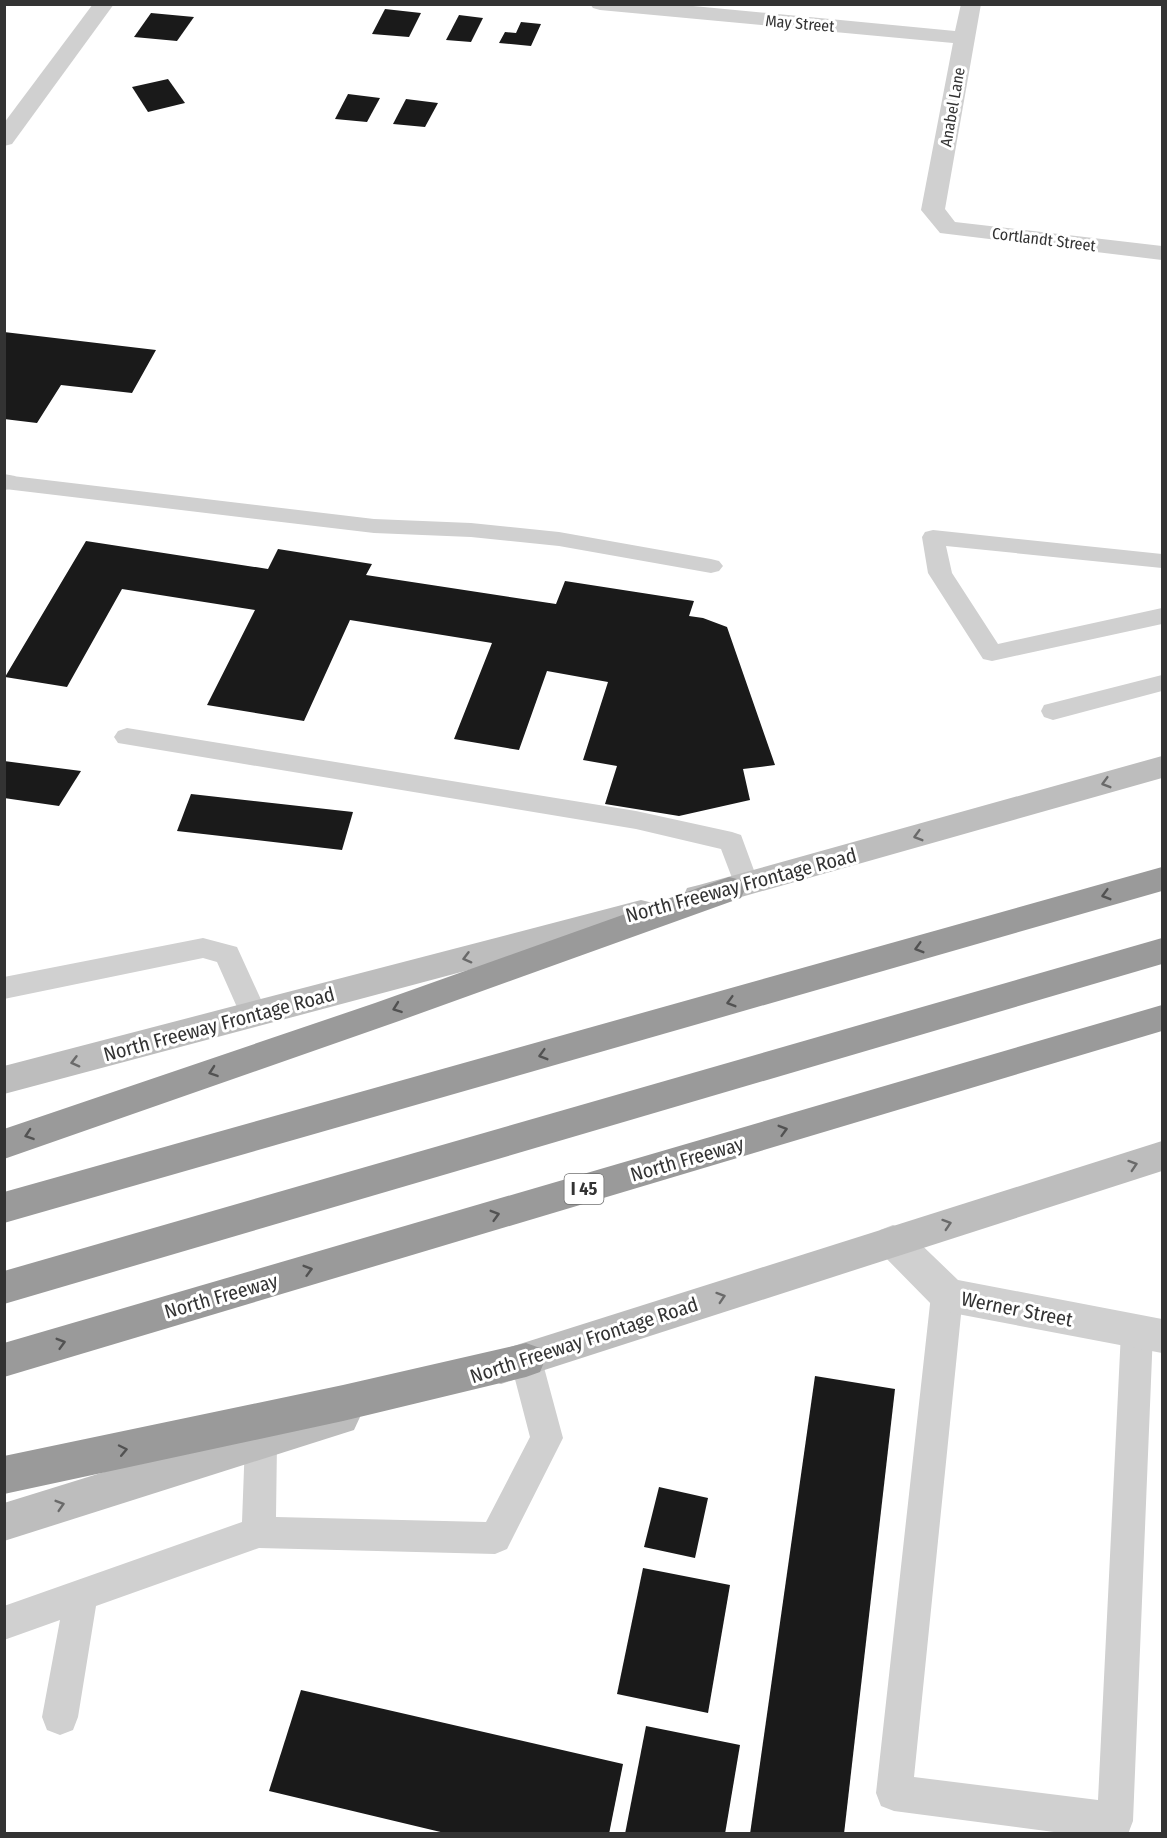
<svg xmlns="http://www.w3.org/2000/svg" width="1167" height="1838" font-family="'Fira Sans Condensed',sans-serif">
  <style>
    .building { fill: #1a1a1a }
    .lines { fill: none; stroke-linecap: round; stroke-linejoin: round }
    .lane { fill: #d0d0d0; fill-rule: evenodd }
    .street { fill: #d0d0d0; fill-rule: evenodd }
    .secondary { fill: #bdbdbd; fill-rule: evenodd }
    .highway { fill: #9a9a9a; fill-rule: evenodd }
    .oneway { stroke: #6a6a6a }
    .oneway2 { stroke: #525252 }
    .labels { text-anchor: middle; stroke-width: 6; stroke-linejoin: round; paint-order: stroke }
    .far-street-label { font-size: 16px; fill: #333; stroke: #fff }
    .shield { fill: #fff; stroke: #707070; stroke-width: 1.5 }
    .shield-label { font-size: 18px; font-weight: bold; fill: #333 }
    .street-label { font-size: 20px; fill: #333; stroke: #fff }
  </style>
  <rect width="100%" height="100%" fill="#fff"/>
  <g class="building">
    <path d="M 385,9 L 421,13 L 409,37 L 372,34 Z"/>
    <path d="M 151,13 L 194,17 L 177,41 L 134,37 Z"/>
    <path d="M 459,15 L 483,18 L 471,42 L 446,40 Z"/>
    <path d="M 521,22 L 541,24 L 531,46 L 499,43 L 505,32 L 516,33 Z"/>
    <path d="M 168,79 L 185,103 L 148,112 L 132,87 Z"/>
    <path d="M 348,94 L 380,98 L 367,122 L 335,119 Z"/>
    <path d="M 406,99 L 438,103 L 425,127 L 393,124 Z"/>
    <path d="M 4,332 L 156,350 L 132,393 L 61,385 L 37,423 L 4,419 Z"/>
    <path d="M 86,541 L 268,569 L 278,549 L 372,564 L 366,575 L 556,604 L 565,581 L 694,601 L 689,616 L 703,618 L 727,627 L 775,765 L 743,769 L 750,800 L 679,816 L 605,804 L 617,766 L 583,760 L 608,682 L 547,671 L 519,750 L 454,739 L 492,643 L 350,620 L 304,721 L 207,705 L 255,610 L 122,589 L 67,687 L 5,677 Z"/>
    <path d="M 4,761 L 81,771 L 59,806 L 4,798 Z"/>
    <path d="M 191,794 L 353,812 L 342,850 L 177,831 Z"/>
    <path d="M 815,1376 L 895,1389 L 844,1834 L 750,1834 Z"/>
    <path d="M 659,1487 L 708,1498 L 695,1558 L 644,1547 Z"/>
    <path d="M 643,1568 L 730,1585 L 708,1713 L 617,1694 Z"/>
    <path d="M 301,1690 L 623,1764 L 609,1834 L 449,1834 L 269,1791 Z"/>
    <path d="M 646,1726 L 740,1745 L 725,1834 L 625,1834 Z"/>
  </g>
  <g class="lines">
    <g class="lane">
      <path d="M 4,475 L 374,519 L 471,523 L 559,532 L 711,559 L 719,561 L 723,566 L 719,571 L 711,573 L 559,546 L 471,537 L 374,533 L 5,489 Z"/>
      <path d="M 933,530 L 1162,554 L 1162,568 L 946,546 L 952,573 L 998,644 L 1162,608 L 1162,624 L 992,661 L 983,659 L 928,573 L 922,537 L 925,532 Z"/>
      <path d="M 1162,675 L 1162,691 L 1053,720 L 1044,717 L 1041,711 L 1044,705 Z"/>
      <path d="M 127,728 L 636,811 L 732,832 L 741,835 L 759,884 L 755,891 L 746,894 L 737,891 L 721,849 L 636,829 L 118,743 L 114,737 L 118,731 Z"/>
      <path d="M 203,938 L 237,947 L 268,1015 L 264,1023 L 254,1026 L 244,1023 L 217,962 L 203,958 L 4,999 L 4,977 Z"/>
      <path d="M 947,1281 L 958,1285 L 963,1295 L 914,1777 L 1098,1800 L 1121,1332 L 1126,1322 L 1137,1318 L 1148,1322 L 1153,1332 L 1133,1821 L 1128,1834 L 1069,1834 L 894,1811 L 881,1806 L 876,1793 L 931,1295 L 936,1285 Z"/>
      <path d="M 526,1346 L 537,1350 L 542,1360 L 563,1438 L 507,1549 L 495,1554 L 259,1548 L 96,1606 L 78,1717 L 73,1730 L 60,1735 L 47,1730 L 42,1717 L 60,1620 L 4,1640 L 4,1606 L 242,1522 L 245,1442 L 249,1431 L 261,1427 L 273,1431 L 277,1442 L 276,1517 L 486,1522 L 530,1437 L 510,1360 L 515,1350 Z"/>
    </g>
    <g class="street">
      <path d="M 93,4 L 114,4 L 12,144 L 4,146 L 4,123 Z"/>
      <path d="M 590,4 L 672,4 L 955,31 L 961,4 L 981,4 L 945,209 L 955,222 L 1162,246 L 1162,260 L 940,233 L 921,210 L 953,43 L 600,10 L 593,8 Z"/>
      <path d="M 4,474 L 15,476 L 19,482 L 15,488 L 4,490 Z"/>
      <path d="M 893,1225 L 906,1230 L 958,1280 L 1162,1319 L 1162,1353 L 947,1312 L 934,1307 L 880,1252 L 874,1241 L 880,1230 Z"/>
    </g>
    <g class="secondary">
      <path d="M 1162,756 L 1162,778 L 699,909 L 687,906 L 683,897 L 687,888 L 699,885 Z"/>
      <path d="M 641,900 L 653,903 L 657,912 L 653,921 L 4,1094 L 4,1066 Z"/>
      <path d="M 1162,1141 L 1162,1171 L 501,1384 L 487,1379 L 482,1367 L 487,1355 L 501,1350 Z"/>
      <path d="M 340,1399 L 354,1404 L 360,1417 L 354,1430 L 4,1541 L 4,1503 Z"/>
    </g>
    <g class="highway">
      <path d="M 1162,867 L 1162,891 L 4,1223 L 4,1192 Z"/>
      <path d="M 729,877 L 741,880 L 745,889 L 741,898 L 399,1021 L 4,1159 L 4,1129 L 375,1003 Z"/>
      <path d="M 1162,938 L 1162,964 L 4,1304 L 4,1271 Z"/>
      <path d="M 1162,1005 L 1162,1031 L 4,1377 L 4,1343 Z"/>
      <path d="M 526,1343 L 540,1348 L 545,1360 L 540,1372 L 526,1377 L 343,1421 L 4,1494 L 4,1456 L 343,1385 Z"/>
    </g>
  </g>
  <defs><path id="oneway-chevron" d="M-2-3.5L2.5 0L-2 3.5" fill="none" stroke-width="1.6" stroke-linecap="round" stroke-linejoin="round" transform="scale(1.5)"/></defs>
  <g class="oneway">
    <use href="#oneway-chevron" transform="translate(1106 783) rotate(164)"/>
    <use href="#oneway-chevron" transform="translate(918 836) rotate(164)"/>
    <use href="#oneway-chevron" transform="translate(467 958) rotate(165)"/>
    <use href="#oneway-chevron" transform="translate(75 1062) rotate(165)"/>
    <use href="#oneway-chevron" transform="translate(1133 1165) rotate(-18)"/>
    <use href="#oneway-chevron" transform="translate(947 1224) rotate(-18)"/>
    <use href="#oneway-chevron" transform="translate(721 1297) rotate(-18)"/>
    <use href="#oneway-chevron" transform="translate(60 1505) rotate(-17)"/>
  </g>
  <g class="oneway2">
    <use href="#oneway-chevron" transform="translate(1106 895) rotate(164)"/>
    <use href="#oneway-chevron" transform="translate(919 948) rotate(164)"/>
    <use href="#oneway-chevron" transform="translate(731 1002) rotate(164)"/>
    <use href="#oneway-chevron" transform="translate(397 1008) rotate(160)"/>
    <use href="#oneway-chevron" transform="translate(543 1055) rotate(164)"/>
    <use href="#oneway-chevron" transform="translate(213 1072) rotate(161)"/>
    <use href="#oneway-chevron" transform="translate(783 1130) rotate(-16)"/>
    <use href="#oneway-chevron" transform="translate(29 1135) rotate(161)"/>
    <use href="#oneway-chevron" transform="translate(495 1215) rotate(-16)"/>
    <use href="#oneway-chevron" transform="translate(308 1270) rotate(-16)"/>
    <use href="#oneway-chevron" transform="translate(61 1343) rotate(-16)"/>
    <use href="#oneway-chevron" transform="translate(123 1450) rotate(-12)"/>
  </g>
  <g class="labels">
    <g class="far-street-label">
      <text transform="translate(800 23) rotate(5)" y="6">May Street</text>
      <text transform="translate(952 107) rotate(-80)" y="6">Anabel Lane</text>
      <text transform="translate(1044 239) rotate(7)" y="6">Cortlandt Street</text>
    </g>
    <rect class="shield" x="564.5" y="1174" width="39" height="30" rx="4.5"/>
    <g class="shield-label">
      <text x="584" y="1195">I 45</text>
    </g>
    <g class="street-label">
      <text transform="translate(741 885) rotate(-15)" y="7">North Freeway Frontage Road</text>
      <text transform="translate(219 1024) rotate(-15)" y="7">North Freeway Frontage Road</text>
      <text transform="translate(687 1159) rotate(-16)" y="7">North Freeway</text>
      <text transform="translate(221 1296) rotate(-16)" y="7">North Freeway</text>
      <text transform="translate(1017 1309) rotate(11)" y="7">Werner Street</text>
      <text transform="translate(584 1340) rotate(-18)" y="7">North Freeway Frontage Road</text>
    </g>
  </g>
  <rect width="1167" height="1838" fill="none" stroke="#333333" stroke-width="12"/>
</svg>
